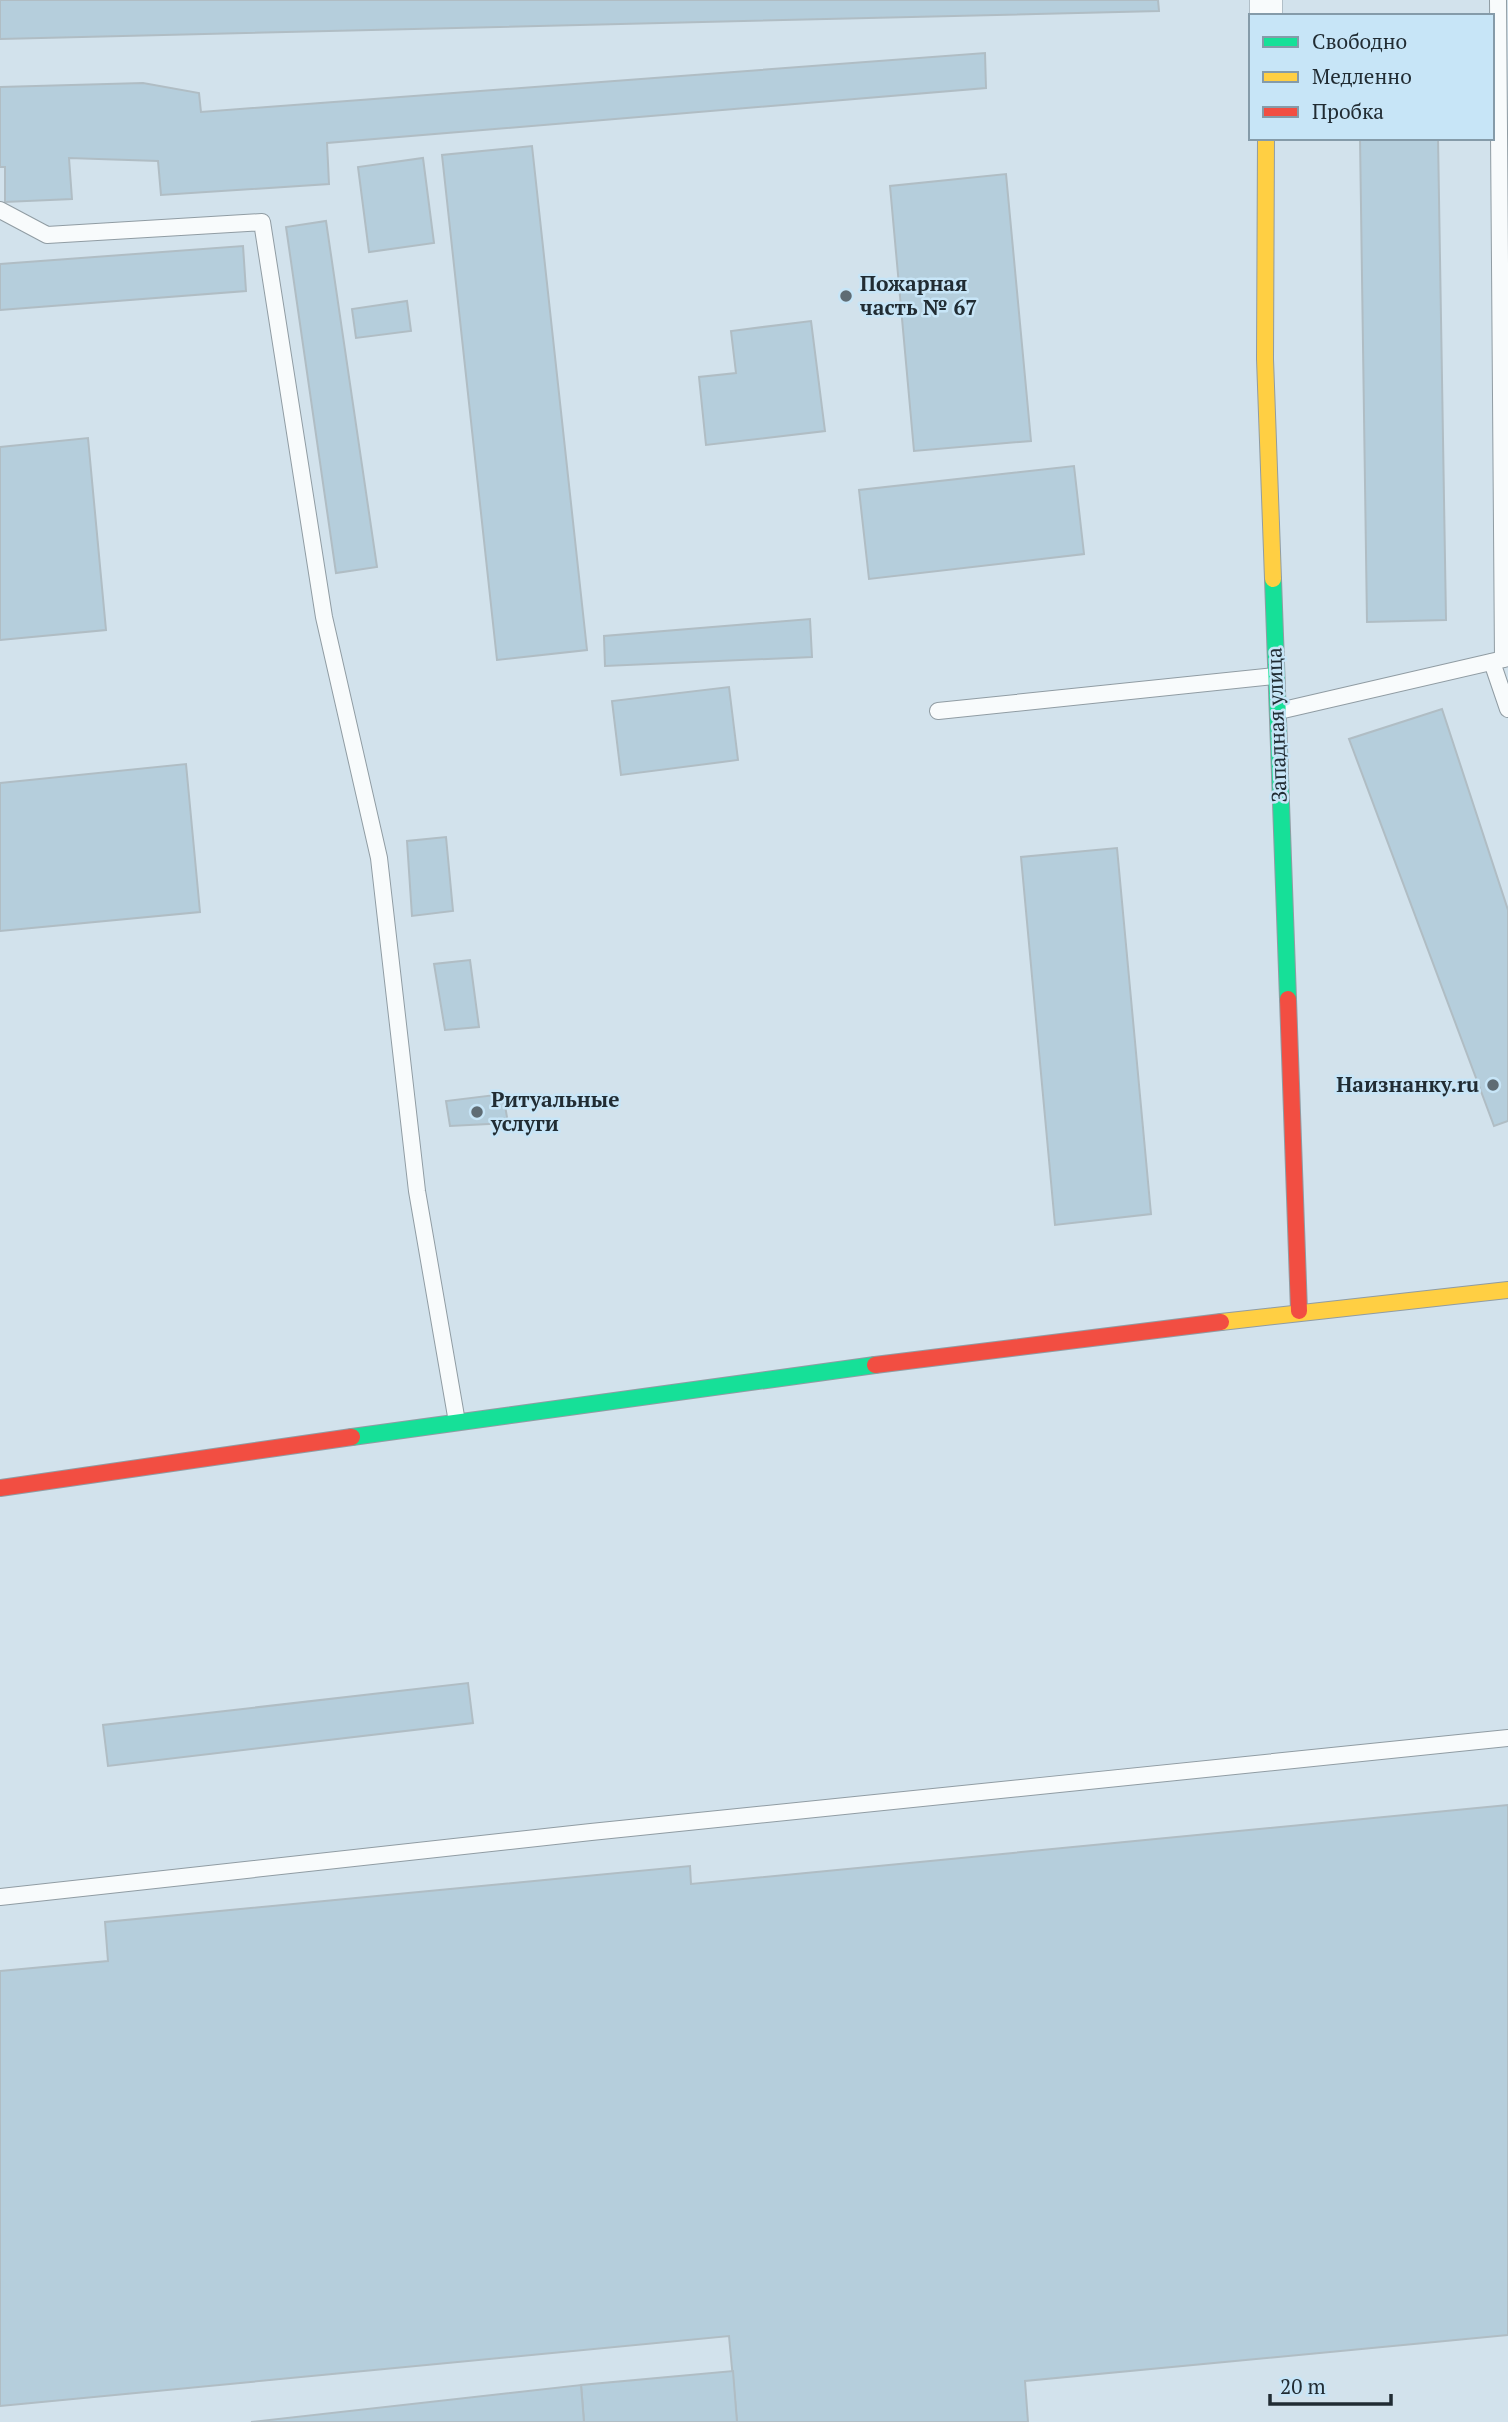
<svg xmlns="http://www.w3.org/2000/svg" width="1508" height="2422" font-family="'PT Serif',serif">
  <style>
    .building { fill: #b5cedc; stroke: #b0bdc4; stroke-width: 2 }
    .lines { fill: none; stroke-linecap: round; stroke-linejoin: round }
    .lane-casing { stroke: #909ca3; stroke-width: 18 }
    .street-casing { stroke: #909ca3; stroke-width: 33 }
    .fast-casing { stroke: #909ca3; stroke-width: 18 }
    .slow-casing { stroke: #909ca3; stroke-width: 18 }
    .jam-casing { stroke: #909ca3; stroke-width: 18 }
    .lane { stroke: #f8fbfc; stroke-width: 16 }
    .street { stroke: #f8fbfc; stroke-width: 32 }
    .fast { stroke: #16e098; stroke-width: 16 }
    .slow { stroke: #ffcf43; stroke-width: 16 }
    .jam { stroke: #f24e42; stroke-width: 16 }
    .poi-dot { fill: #5f6c74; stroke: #c7e5f7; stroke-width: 2.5 }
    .labels { text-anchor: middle; stroke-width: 5; stroke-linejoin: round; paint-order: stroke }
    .poi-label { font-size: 21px; font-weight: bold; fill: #212c33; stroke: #c7e5f7; text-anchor: start }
    .street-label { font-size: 21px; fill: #212c33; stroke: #c7e5f7 }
  </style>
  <rect width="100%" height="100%" fill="#d2e2ec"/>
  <g class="building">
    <path d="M 0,0 L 1158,0 L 1159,11 L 0,39 Z"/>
    <path d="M 985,53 L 986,88 L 327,143 L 329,184 L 161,195 L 158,161 L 69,158 L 72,199 L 5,202 L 5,167 L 0,167 L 0,87 L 143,83 L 199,93 L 201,112 Z"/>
    <path d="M 1360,138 L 1438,138 L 1446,620 L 1367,622 Z"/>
    <path d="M 532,146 L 587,650 L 497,660 L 442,155 Z"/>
    <path d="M 423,158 L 434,243 L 369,252 L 358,167 Z"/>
    <path d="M 1006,174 L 1031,441 L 914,451 L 890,186 Z"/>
    <path d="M 326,221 L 377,567 L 336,573 L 286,227 Z"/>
    <path d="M 243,246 L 246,291 L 0,310 L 0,264 Z"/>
    <path d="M 407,301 L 411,331 L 356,338 L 352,309 Z"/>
    <path d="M 811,321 L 825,431 L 706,445 L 699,377 L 736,373 L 731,331 Z"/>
    <path d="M 88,438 L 106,630 L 0,640 L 0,447 Z"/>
    <path d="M 1074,466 L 1084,554 L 869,579 L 859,490 Z"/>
    <path d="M 810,619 L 812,657 L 605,666 L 604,636 Z"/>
    <path d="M 729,687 L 738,760 L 621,775 L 612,701 Z"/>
    <path d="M 1442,709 L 1508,910 L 1508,1121 L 1494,1126 L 1349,739 Z"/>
    <path d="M 186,764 L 200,912 L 0,931 L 0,783 Z"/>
    <path d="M 446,837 L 453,911 L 412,916 L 407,841 Z"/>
    <path d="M 1117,848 L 1151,1214 L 1055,1225 L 1021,857 Z"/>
    <path d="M 470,960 L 479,1027 L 445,1030 L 434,964 Z"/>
    <path d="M 503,1094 L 508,1123 L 450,1126 L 446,1101 Z"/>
    <path d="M 468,1683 L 473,1723 L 108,1766 L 103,1725 Z"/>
    <path d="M 1508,1805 L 1508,2335 L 1025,2381 L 1028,2422 L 737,2422 L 729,2336 L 0,2406 L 0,1971 L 108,1961 L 105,1922 L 690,1866 L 691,1884 Z"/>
    <path d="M 733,2371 L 737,2422 L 584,2422 L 581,2385 Z"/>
    <path d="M 581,2385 L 584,2422 L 251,2422 Z"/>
  </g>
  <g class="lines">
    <defs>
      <g id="lane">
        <path d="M 1498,0 L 1503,659"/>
        <path d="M 0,210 L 47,235 L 262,222 L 324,617 L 379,858 L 417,1191 L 457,1422"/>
        <path d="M 1492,662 L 1508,709"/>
        <path d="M 938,711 L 1275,676"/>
        <path d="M 1279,711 L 1508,658"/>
        <path d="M 0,1897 L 591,1832 L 1508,1738"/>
      </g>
      <path id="street" d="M 1266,16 L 1266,0"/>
      <g id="fast">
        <path d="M 1273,579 L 1288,999"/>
        <path d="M 352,1437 L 875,1365"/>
      </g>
      <g id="slow">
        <path d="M 1266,138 L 1265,359 L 1273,579"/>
        <path d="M 1221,1322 L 1508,1290"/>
      </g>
      <g id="jam">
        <path d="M 1288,999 L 1299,1311"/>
        <path d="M 875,1365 L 1221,1322"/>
        <path d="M 0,1488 L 352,1437"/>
      </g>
    </defs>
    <use href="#lane" class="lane-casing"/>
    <use href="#street" class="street-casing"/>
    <use href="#fast" class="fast-casing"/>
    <use href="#slow" class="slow-casing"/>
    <use href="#jam" class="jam-casing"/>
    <use href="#lane" class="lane"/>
    <use href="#street" class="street"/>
    <use href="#fast" class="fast"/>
    <use href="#slow" class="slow"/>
    <use href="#jam" class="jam"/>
  </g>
  <g class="poi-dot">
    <circle cx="846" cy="296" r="7"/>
    <circle cx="1493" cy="1085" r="7"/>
    <circle cx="477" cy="1112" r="7"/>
  </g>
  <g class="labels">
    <g class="poi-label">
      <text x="860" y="291">Пожарная<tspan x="860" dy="24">часть № 67</tspan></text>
      <text x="1479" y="1092" text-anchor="end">Наизнанку.ru</text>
      <text x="491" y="1107">Ритуальные<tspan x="491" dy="24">услуги</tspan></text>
    </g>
    <g class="street-label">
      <text transform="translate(1277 725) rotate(-92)" y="7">Западная улица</text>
    </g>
  </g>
  <rect x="1249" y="14" width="245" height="126" fill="#c7e5f7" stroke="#859ba9" stroke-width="2"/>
  <rect x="1263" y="37" width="35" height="10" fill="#16e098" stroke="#859ba9" stroke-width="2"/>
  <text x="1312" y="49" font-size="21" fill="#212c33">Свободно</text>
  <rect x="1263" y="72" width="35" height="10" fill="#ffcf43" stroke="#859ba9" stroke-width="2"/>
  <text x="1312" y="84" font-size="21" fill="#212c33">Медленно</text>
  <rect x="1263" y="107" width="35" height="10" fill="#f24e42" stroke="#859ba9" stroke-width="2"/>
  <text x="1312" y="119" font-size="21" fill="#212c33">Пробка</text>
  <path d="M1270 2394v10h121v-10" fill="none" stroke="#212c33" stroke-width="3.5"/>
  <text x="1280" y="2394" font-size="21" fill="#212c33" stroke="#c7e5f7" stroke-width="5" paint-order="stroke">20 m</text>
</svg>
